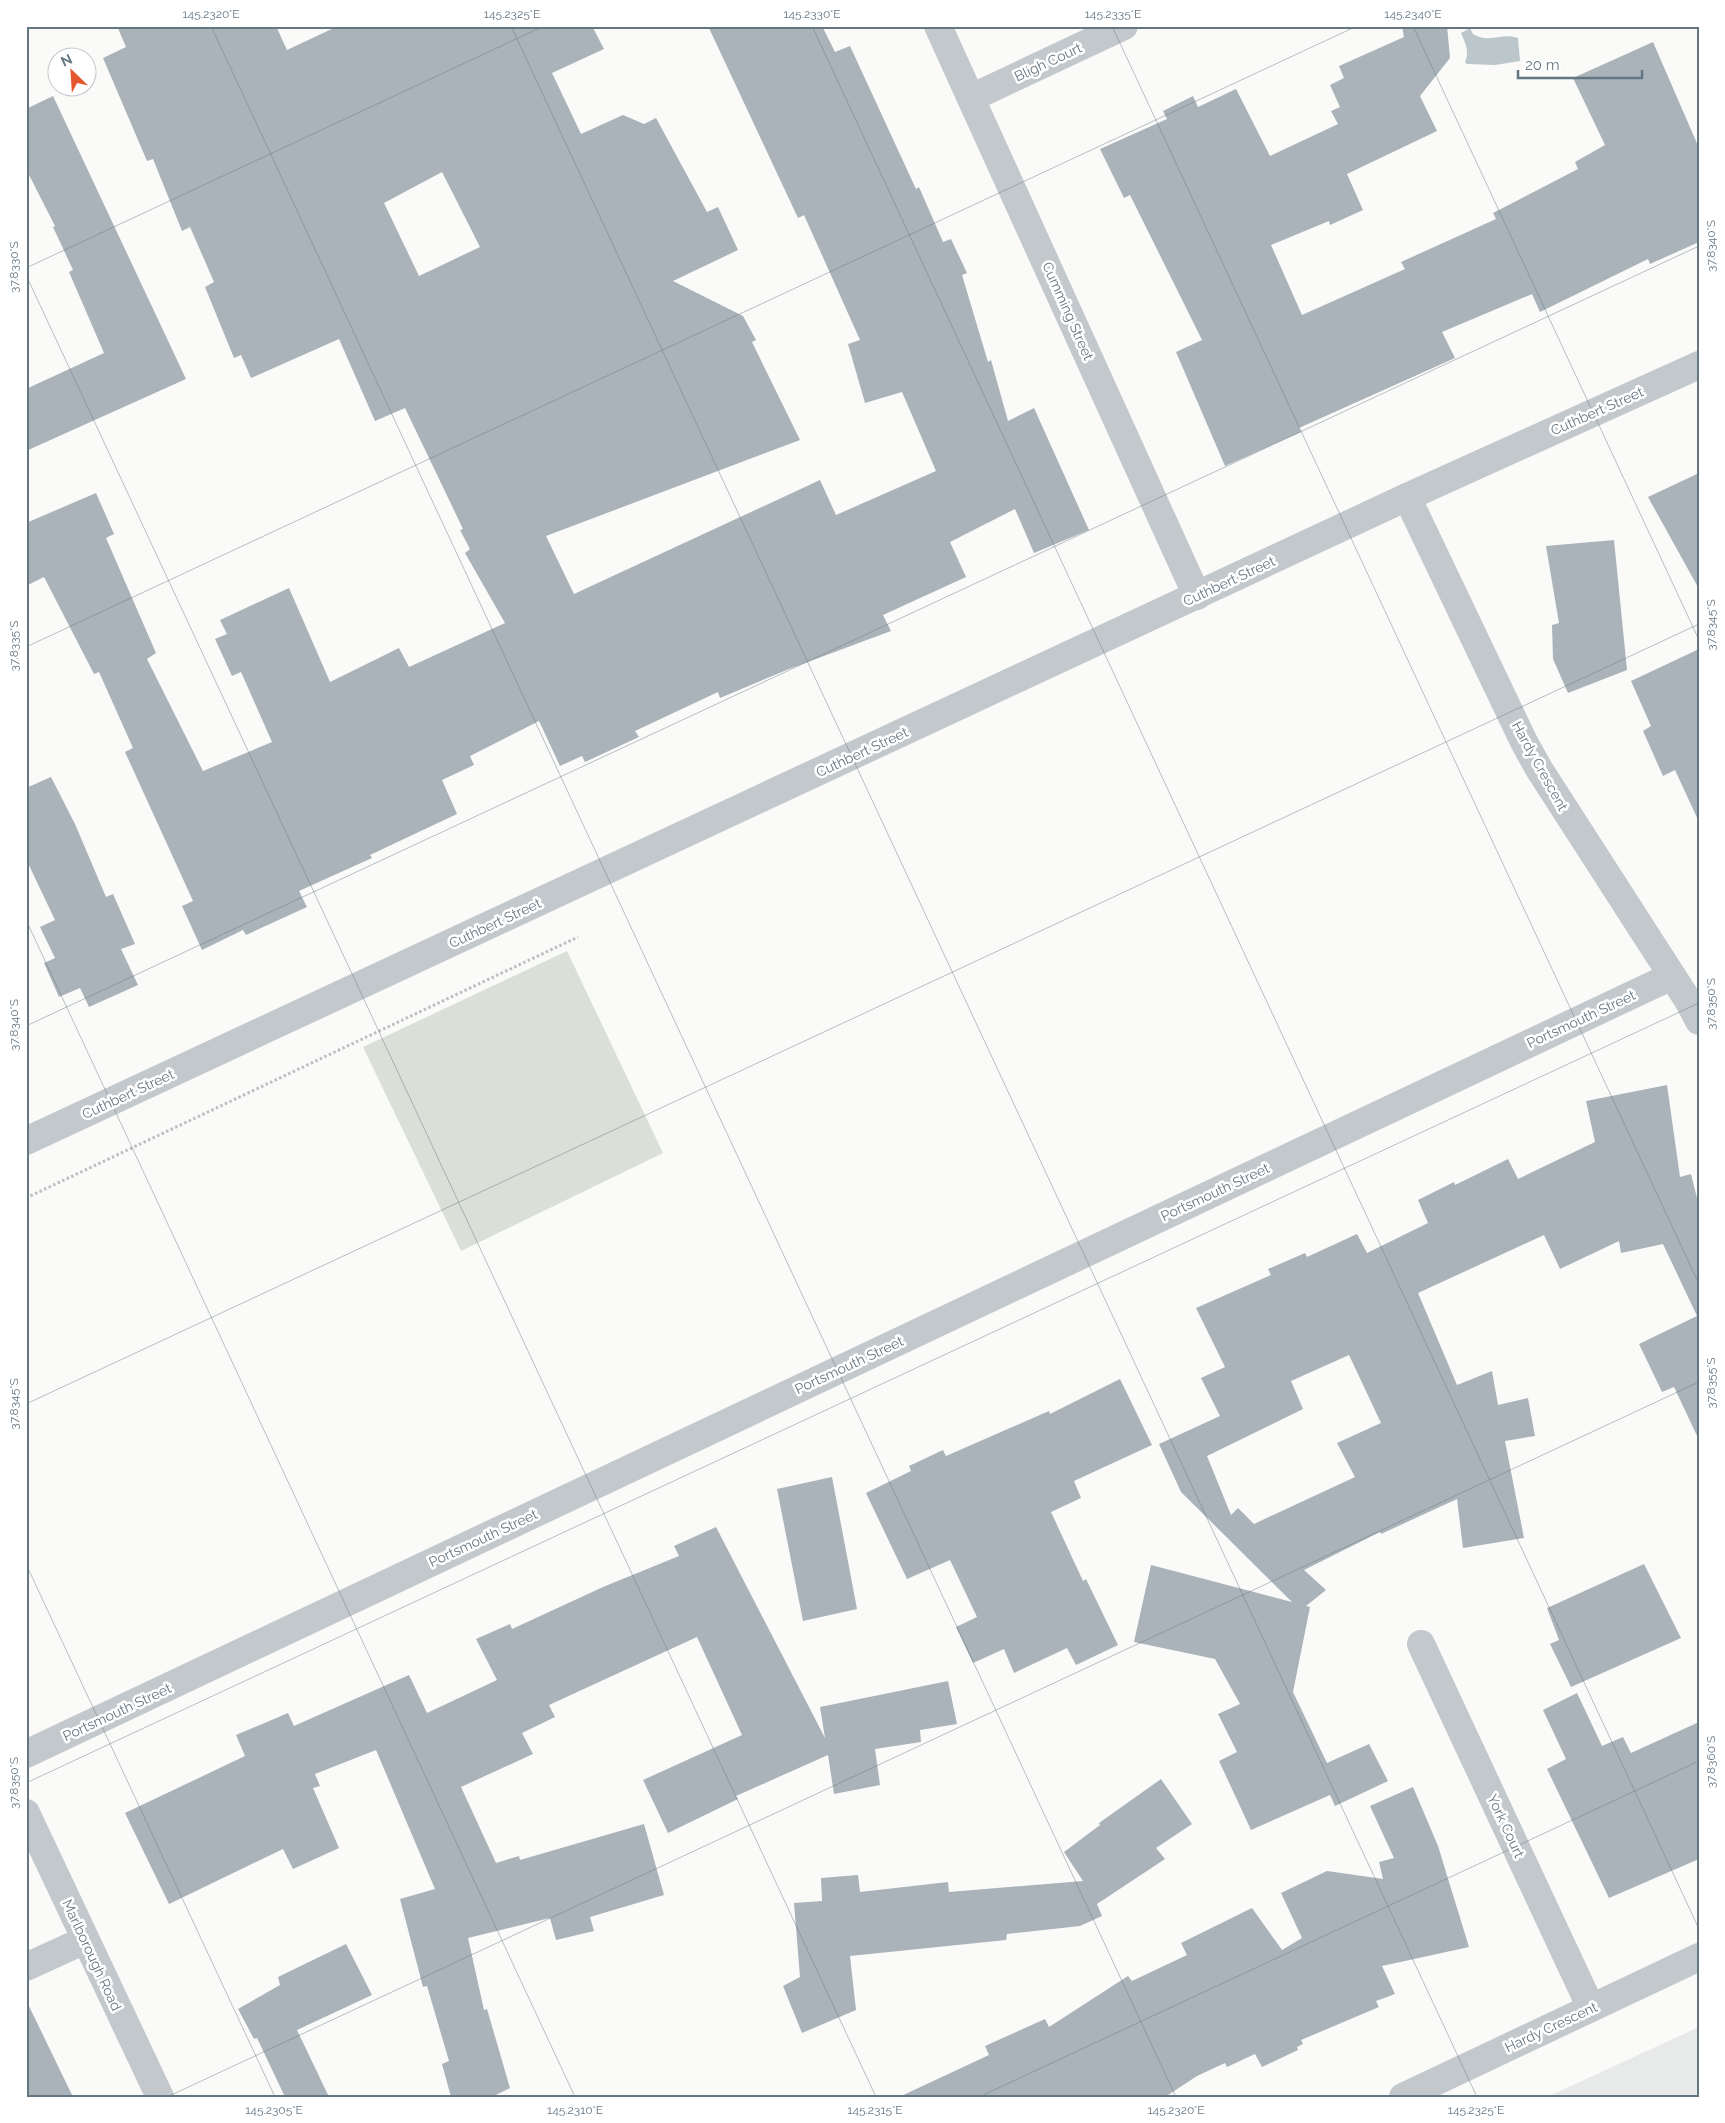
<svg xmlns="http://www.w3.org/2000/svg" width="1725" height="2123" font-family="Raleway,sans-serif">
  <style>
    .built { fill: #e8e9e9 }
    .green { fill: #dadfd7 }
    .water { fill: #bbc7cb }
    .building { fill: #aab3b9; fill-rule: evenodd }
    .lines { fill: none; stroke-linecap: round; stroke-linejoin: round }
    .path { stroke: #bbbfc2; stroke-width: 3; stroke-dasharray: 2.5 2.5; stroke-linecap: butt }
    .minor { stroke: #c3c8cc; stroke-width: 28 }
    .ticks { fill: none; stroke: #657683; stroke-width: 1; stroke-opacity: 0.45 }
    .labels { text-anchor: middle; stroke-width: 5; stroke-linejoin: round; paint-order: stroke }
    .street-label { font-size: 14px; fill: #657683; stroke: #fff }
    .neatline { fill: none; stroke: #657683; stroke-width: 2 }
    .ticks-label { font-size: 12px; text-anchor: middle; fill: #657683 }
  </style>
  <rect width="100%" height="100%" fill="#fafaf8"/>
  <path class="built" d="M 1699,2027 L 1699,2097 L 1547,2097 Z"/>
  <path class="green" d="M 567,951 L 663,1153 L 461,1251 L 363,1047 Z"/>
  <path class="water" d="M 1470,28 L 1473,34 C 1489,44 1503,32 1518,38 L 1520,61 L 1495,65 L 1467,64 L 1465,62 C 1470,52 1465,42 1461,33 Z"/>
  <g class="building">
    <path d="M 117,26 L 276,26 L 287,50 L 338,26 L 592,26 L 604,49 L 552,73 L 581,134 L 623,115 L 644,124 L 656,118 L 707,212 L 718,207 L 738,250 L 673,281 L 743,316 L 756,340 L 752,342 L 800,440 L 546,536 L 574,594 L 820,480 L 836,515 L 936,471 L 902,392 L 865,403 L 848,344 L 860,340 L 804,215 L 798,218 L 708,26 L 822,26 L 835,52 L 850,46 L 916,189 L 919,187 L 943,242 L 951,239 L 967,273 L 962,275 L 988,362 L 991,360 L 1008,421 L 1034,408 L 1089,530 L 1034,553 L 1015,509 L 950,542 L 966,577 L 883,615 L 891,631 L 789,669 L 720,698 L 718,692 L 635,731 L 639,737 L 585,762 L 582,756 L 560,766 L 539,721 L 470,756 L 474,765 L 442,780 L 457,814 L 370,855 L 372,858 L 299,891 L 307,907 L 246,935 L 243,930 L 202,950 L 182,906 L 193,901 L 125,752 L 133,748 L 99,672 L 94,674 L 44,577 L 26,586 L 26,523 L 96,493 L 114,534 L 106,538 L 156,653 L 147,659 L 203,771 L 272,742 L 241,672 L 232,676 L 215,639 L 227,634 L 220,620 L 289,588 L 330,682 L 399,648 L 409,667 L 505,623 L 465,553 L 470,549 L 460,530 L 463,529 L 405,408 L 375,421 L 339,339 L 251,378 L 241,355 L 234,358 L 205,287 L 214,282 L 190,227 L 182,231 L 153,159 L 147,161 L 103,58 L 126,47 ZM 442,172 L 480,247 L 419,276 L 384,203 Z"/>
    <path d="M 1402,26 L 1447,26 L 1450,58 L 1420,96 L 1437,131 L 1347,174 L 1363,210 L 1330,225 L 1329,221 L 1271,245 L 1302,315 L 1405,269 L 1401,262 L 1496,219 L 1493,213 L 1578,169 L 1575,162 L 1605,145 L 1573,78 L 1653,42 L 1699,148 L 1699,242 L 1650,264 L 1648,259 L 1540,312 L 1532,294 L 1442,332 L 1455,358 L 1299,428 L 1301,432 L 1225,466 L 1176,352 L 1202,340 L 1130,195 L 1124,198 L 1100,149 L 1167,119 L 1163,111 L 1193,96 L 1198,107 L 1236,89 L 1270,156 L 1338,124 L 1331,111 L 1340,107 L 1330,85 L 1344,78 L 1339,66 L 1404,37 Z"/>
    <path d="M 53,96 L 186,379 L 26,451 L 26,389 L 104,353 L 69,272 L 73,270 L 53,227 L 55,226 L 26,169 L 26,109 Z"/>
    <path d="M 1699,473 L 1699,589 L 1648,497 Z"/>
    <path d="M 1614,540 L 1627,670 L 1568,693 L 1553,659 L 1552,625 L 1559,623 L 1546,546 Z"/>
    <path d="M 1699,649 L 1699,822 L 1675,770 L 1663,776 L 1643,731 L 1651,726 L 1631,681 Z"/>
    <path d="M 51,777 L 75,824 L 106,897 L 113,894 L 135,944 L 121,949 L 138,985 L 89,1007 L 80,988 L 59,997 L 44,963 L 55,958 L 40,927 L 55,920 L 26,859 L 26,788 Z"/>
    <path d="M 1667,1085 L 1680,1177 L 1691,1174 L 1699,1206 L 1699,1440 L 1674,1387 L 1662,1392 L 1639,1344 L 1697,1316 L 1663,1244 L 1621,1253 L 1619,1241 L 1560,1269 L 1544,1235 L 1418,1293 L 1457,1385 L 1492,1371 L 1498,1405 L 1528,1398 L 1535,1436 L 1505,1441 L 1524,1538 L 1463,1548 L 1457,1499 L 1381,1534 L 1380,1532 L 1304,1570 L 1326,1590 L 1306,1606 L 1310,1607 L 1293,1692 L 1327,1763 L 1369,1744 L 1388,1781 L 1335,1806 L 1330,1795 L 1251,1830 L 1219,1761 L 1237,1752 L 1218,1714 L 1240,1704 L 1215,1659 L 1134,1642 L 1151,1565 L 1292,1602 L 1181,1492 L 1159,1444 L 1220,1416 L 1201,1378 L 1225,1367 L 1196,1308 L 1271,1275 L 1268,1269 L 1305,1253 L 1307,1257 L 1357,1234 L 1367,1253 L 1428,1223 L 1418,1200 L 1454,1182 L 1455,1185 L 1508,1159 L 1518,1179 L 1595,1142 L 1586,1101 ZM 1349,1355 L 1381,1423 L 1337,1443 L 1355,1477 L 1254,1524 L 1238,1508 L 1231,1515 L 1207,1456 L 1303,1409 L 1291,1381 Z"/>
    <path d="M 1120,1379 L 1152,1445 L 1074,1481 L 1081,1498 L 1051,1512 L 1083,1581 L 1086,1579 L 1118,1645 L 1076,1665 L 1067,1648 L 1014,1673 L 1004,1649 L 973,1663 L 956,1627 L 977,1617 L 950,1560 L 907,1579 L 866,1493 L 911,1471 L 909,1466 L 943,1450 L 946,1456 L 1049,1411 L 1050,1414 Z"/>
    <path d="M 832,1477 L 857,1609 L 803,1621 L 777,1489 Z"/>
    <path d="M 716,1527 L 825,1738 L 820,1707 L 948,1681 L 957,1724 L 920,1730 L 921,1742 L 875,1749 L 880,1785 L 834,1794 L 828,1755 L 736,1796 L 738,1799 L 668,1833 L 643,1780 L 742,1735 L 697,1637 L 549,1705 L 555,1717 L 522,1733 L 533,1754 L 461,1787 L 496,1863 L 519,1856 L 520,1860 L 644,1824 L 664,1895 L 590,1917 L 594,1931 L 556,1940 L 550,1918 L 468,1938 L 484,2010 L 487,2009 L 510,2088 L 492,2097 L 451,2097 L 442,2064 L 449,2061 L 427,1986 L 423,1987 L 400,1899 L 435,1889 L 376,1750 L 315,1774 L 320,1786 L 313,1788 L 339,1848 L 293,1869 L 283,1849 L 169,1904 L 125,1813 L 245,1756 L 236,1735 L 288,1713 L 294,1726 L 409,1675 L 427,1713 L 497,1680 L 476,1639 L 510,1624 L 512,1629 L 603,1587 L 679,1556 L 674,1546 Z"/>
    <path d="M 1644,1564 L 1681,1638 L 1571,1687 L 1550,1644 L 1559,1640 L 1547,1608 Z"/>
    <path d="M 1577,1693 L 1602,1746 L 1623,1737 L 1631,1753 L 1699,1722 L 1699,1859 L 1609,1898 L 1547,1769 L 1566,1759 L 1543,1710 Z"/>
    <path d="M 1161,1779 L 1192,1824 L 1156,1848 L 1165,1859 L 1097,1904 L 1102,1916 L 1080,1926 L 1007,1934 L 1006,1940 L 850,1956 L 856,2010 L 802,2033 L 783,1986 L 800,1977 L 794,1903 L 822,1901 L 821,1878 L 858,1875 L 860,1892 L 948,1882 L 949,1892 L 1083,1881 L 1064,1852 L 1100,1825 L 1099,1823 Z"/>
    <path d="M 1413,1787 L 1438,1846 L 1469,1947 L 1382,1966 L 1395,1994 L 1376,2001 L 1379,2007 L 1301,2040 L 1303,2044 L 1297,2047 L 1298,2050 L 1262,2067 L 1255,2054 L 1227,2067 L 1225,2063 L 1197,2076 L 1165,2097 L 899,2097 L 989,2055 L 985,2046 L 1045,2019 L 1049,2027 L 1128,1976 L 1132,1981 L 1187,1955 L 1181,1943 L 1252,1908 L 1282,1950 L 1302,1938 L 1281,1893 L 1327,1871 L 1383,1879 L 1379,1862 L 1394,1858 L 1370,1806 Z"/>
    <path d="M 346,1944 L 372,1995 L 297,2030 L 329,2097 L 285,2097 L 257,2038 L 254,2039 L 238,2009 L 280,1985 L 278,1977 Z"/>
    <path d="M 26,2000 L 73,2097 L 26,2097 Z"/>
  </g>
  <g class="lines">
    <path class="path" d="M 26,1198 L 578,937"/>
    <g class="minor">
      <path d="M 938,26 L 1197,596"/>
      <path d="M 971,98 L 1124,26"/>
      <path d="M 1407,497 L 1524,742 L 1539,769 L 1689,1002 L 1699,1021"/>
      <path d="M 26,1141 L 1407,497 L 1699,365"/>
      <path d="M 1421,1644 L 1591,2008"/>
      <path d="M 26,1754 L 1672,976"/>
      <path d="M 26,1813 L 160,2097"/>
      <path d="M 26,1967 L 85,1940"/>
      <path d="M 1403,2097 L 1699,1957"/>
    </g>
  </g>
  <path class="ticks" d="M 211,26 L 1176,2097M 511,26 L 1477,2097M 812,26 L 1699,1929M 1112,26 L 1699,1284M 1413,26 L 1699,640M 26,268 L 544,26M 26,275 L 876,2097M 26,647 L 1357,26M 26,920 L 575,2097M 26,1026 L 1699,246M 26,1404 L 1699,624M 26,1564 L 275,2097M 26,1783 L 1699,1003M 167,2097 L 1699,1382M 979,2097 L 1699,1761"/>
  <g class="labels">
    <g class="street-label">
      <text transform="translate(1048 62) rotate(-25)" y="5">Bligh Court</text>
      <text transform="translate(1068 311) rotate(66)" y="5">Cumming Street</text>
      <text transform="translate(1597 411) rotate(-24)" y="5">Cuthbert Street</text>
      <text transform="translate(1229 581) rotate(-25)" y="5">Cuthbert Street</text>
      <text transform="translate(862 752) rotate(-25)" y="5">Cuthbert Street</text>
      <text transform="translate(1540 766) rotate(61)" y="5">Hardy Crescent</text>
      <text transform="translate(495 923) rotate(-25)" y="5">Cuthbert Street</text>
      <text transform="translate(1581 1019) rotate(-25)" y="5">Portsmouth Street</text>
      <text transform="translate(128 1094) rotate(-25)" y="5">Cuthbert Street</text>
      <text transform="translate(1215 1192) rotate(-25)" y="5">Portsmouth Street</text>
      <text transform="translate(849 1365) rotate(-25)" y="5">Portsmouth Street</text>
      <text transform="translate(483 1538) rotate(-25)" y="5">Portsmouth Street</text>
      <text transform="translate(117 1712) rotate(-25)" y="5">Portsmouth Street</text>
      <text transform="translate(1506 1826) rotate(65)" y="5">York Court</text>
      <text transform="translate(92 1955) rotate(65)" y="5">Marlborough Road</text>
      <text transform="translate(1551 2027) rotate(-25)" y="5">Hardy Crescent</text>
    </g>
  </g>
  <rect width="1725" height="2123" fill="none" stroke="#ffffff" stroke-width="55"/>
  <g transform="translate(72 72) rotate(335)"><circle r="24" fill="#ffffff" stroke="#c1c8cd"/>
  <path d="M0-4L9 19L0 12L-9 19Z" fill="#e4572e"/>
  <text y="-8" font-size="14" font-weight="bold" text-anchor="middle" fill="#657683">N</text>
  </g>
  <path d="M1518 70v8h124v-8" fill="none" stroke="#657683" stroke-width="2.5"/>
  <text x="1525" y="70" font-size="15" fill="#657683" stroke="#ffffff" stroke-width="4" paint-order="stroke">20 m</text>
  <rect x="28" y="28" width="1670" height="2068" class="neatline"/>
  <g class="ticks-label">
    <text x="211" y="18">145.2320°E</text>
    <text x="512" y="18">145.2325°E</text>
    <text x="812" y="18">145.2330°E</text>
    <text x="1113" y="18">145.2335°E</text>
    <text x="1413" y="18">145.2340°E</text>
    <text transform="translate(1711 246) rotate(-90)" y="4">37.8340°S</text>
    <text transform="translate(14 267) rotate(-90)" y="4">37.8330°S</text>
    <text transform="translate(1711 625) rotate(-90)" y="4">37.8345°S</text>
    <text transform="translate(14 646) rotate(-90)" y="4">37.8335°S</text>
    <text transform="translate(1711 1004) rotate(-90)" y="4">37.8350°S</text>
    <text transform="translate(14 1025) rotate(-90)" y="4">37.8340°S</text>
    <text transform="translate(1711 1383) rotate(-90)" y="4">37.8355°S</text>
    <text transform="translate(14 1404) rotate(-90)" y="4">37.8345°S</text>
    <text transform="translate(1711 1762) rotate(-90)" y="4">37.8360°S</text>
    <text transform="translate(14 1783) rotate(-90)" y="4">37.8350°S</text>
    <text x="274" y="2114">145.2305°E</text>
    <text x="575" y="2114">145.2310°E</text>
    <text x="875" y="2114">145.2315°E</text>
    <text x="1176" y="2114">145.2320°E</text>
    <text x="1476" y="2114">145.2325°E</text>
  </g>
</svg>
